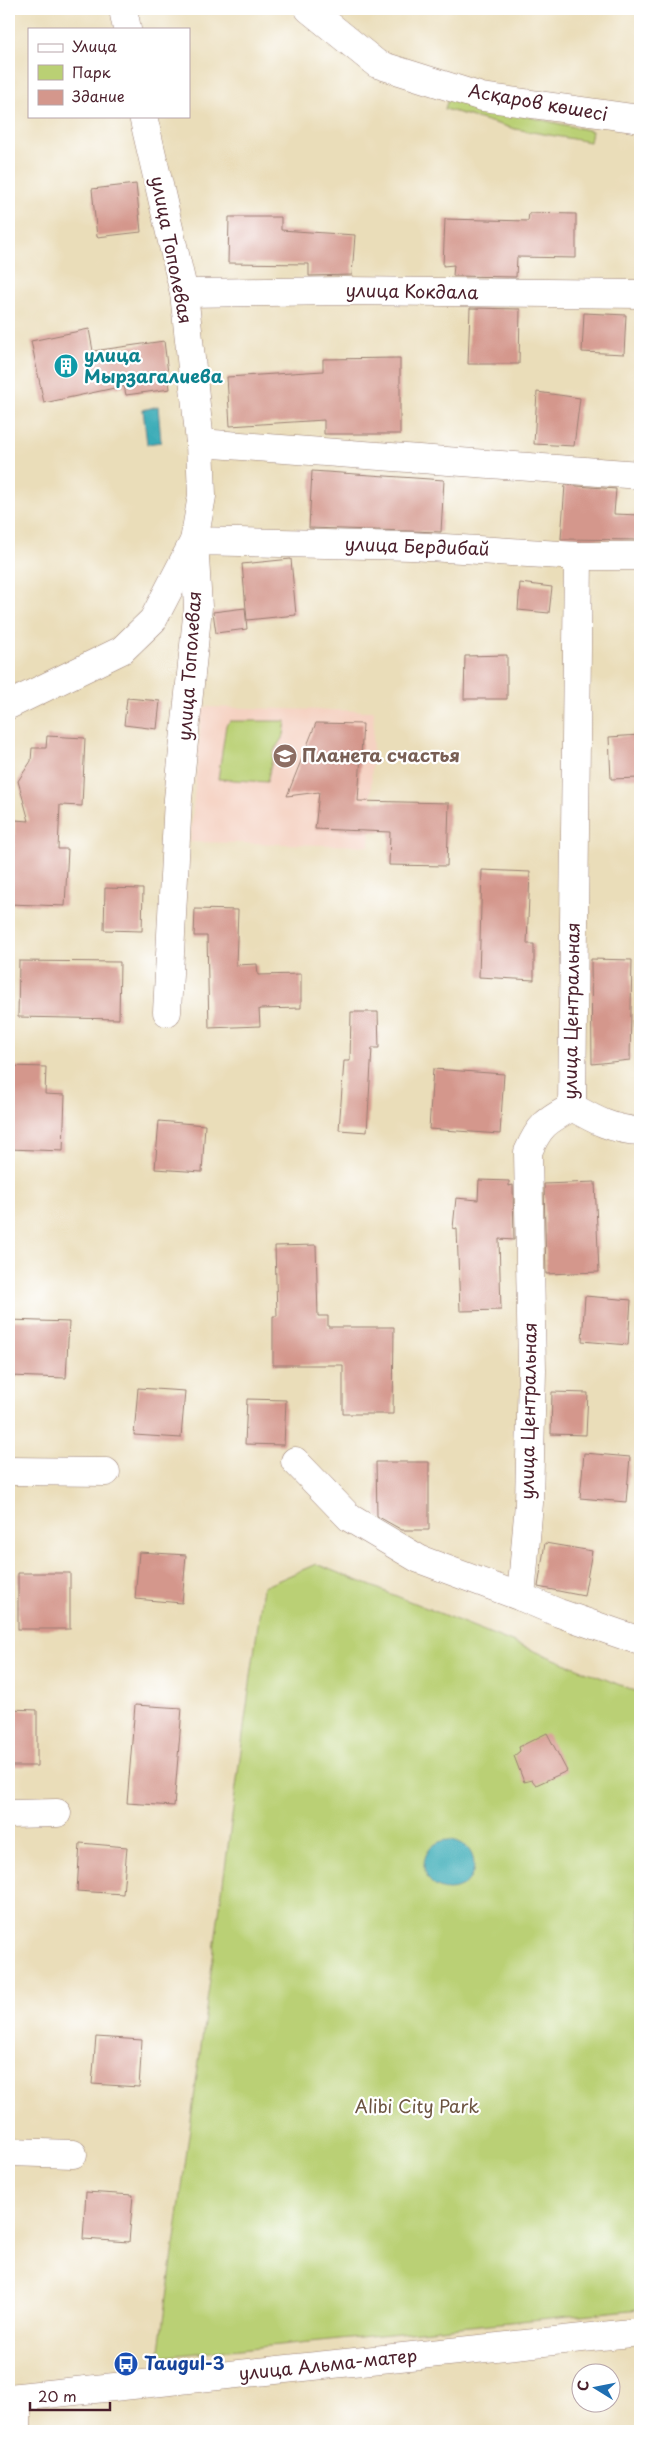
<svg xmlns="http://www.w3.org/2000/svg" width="649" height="2440" font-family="'Playpen Sans',sans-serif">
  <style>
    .built { fill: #f5d2c2 }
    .green { fill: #bad074; stroke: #827850 }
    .water { fill: #3bacb7; stroke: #426671 }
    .building { fill: #d4978c }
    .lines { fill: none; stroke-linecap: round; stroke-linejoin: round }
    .minor-casing { stroke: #9a7e72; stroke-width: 29 }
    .tertiary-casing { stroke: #9a7e72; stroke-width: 29 }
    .minor { stroke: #fff; stroke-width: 28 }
    .tertiary { stroke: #fff; stroke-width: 28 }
    .labels { text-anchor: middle; stroke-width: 4.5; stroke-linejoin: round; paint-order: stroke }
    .street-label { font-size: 18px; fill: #4a1f2b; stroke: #fff }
    .culture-label { font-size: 18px; font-weight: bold; fill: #0d838f; stroke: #fff; text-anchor: start }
    .education-label { font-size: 18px; font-weight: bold; fill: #785e54; stroke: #fff; text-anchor: start }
    .park-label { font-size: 18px; fill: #6c5441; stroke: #fff }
    .transit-label { font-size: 18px; font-weight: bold; fill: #164399; stroke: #fff; text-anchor: start }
  </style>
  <rect width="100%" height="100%" fill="#fff"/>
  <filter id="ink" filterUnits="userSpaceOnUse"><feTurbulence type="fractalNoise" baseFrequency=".02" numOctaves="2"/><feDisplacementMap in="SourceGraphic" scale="10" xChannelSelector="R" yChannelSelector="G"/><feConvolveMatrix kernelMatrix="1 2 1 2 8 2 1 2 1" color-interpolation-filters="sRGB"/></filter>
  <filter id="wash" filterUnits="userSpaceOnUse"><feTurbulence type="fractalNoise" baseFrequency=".0096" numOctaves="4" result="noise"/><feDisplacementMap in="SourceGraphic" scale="20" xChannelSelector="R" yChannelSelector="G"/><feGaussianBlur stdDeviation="1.12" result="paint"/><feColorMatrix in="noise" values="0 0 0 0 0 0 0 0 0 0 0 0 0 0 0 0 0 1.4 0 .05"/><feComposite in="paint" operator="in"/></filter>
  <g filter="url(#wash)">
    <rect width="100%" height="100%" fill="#eaddb9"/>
    <path class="built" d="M 202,707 L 374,711 L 369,846 L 190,842 Z"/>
    <g class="green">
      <path d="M 448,99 L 592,131 L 590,142 L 515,129 L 445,109 Z"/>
      <path d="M 230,721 L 286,721 L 284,735 L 274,751 L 267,782 L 218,779 L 226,725 Z"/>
      <path d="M 316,1564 L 640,1693 L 640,2309 L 159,2357 L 263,1587 Z"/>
    </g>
    <g class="water">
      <path d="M 158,406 L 161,442 L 147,444 L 143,410 Z"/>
      <circle cx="449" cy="1865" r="25"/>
    </g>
    <g id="blocks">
      <g class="building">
        <path d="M 136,184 L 141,232 L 97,237 L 92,189 Z"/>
        <path d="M 529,213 L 576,214 L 576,258 L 517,257 L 516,277 L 453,276 L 454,265 L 443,266 L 445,219 L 528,221 Z"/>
        <path d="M 229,217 L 281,217 L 281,230 L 355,235 L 352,275 L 309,276 L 309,264 L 228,263 Z"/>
        <path d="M 470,308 L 520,309 L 519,364 L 468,364 Z"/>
        <path d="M 584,313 L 626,315 L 624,354 L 582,352 Z"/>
        <path d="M 89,329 L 93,351 L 164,341 L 170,389 L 126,395 L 124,386 L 44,403 L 31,341 Z"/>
        <path d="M 400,358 L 400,434 L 324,434 L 324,420 L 230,426 L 227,377 L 323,371 L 323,359 Z"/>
        <path d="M 537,392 L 580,398 L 574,446 L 534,444 Z"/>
        <path d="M 312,471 L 444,480 L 441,532 L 309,528 Z"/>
        <path d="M 565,485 L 616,489 L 614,514 L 640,515 L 640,540 L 561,539 Z"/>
        <path d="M 291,559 L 296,615 L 247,620 L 242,564 Z"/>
        <path d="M 520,583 L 552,587 L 549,613 L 518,610 Z"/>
        <path d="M 245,608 L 247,629 L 216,633 L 213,612 Z"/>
        <path d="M 507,655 L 507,699 L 464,699 L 465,656 Z"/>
        <path d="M 127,698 L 160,701 L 157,729 L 124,725 Z"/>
        <path d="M 316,723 L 363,724 L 358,801 L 449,803 L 447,866 L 389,865 L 390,832 L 315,829 L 319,792 L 287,796 Z"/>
        <path d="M 640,735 L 640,778 L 611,779 L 609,737 Z"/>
        <path d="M 47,736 L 85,738 L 82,806 L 60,805 L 58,849 L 68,849 L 65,906 L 9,904 L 9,848 L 14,848 L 15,820 L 29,821 L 18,781 L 31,761 L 32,748 L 46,748 Z"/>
        <path d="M 482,870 L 530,872 L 527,944 L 534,944 L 534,980 L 479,977 Z"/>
        <path d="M 105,888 L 143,889 L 142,931 L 104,930 Z"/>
        <path d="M 195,909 L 238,910 L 236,965 L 257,964 L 258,975 L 301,974 L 301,1008 L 259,1009 L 260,1026 L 209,1028 L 207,936 L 194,936 Z"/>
        <path d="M 591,959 L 632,960 L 630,1060 L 592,1064 Z"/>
        <path d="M 19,961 L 120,962 L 119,1019 L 18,1017 Z"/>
        <path d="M 351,1012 L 378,1012 L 379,1048 L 372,1048 L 367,1132 L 339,1130 L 344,1061 L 350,1061 Z"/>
        <path d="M 9,1066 L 46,1067 L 45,1094 L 65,1095 L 63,1151 L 9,1149 Z"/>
        <path d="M 433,1069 L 504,1074 L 500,1134 L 429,1129 Z"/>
        <path d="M 159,1121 L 205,1125 L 202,1172 L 155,1169 Z"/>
        <path d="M 479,1180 L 509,1181 L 509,1186 L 513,1185 L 514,1240 L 499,1239 L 501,1310 L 460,1311 L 457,1229 L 453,1228 L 456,1198 L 478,1200 Z"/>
        <path d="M 595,1182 L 599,1272 L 546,1274 L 544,1184 Z"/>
        <path d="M 316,1245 L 318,1316 L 328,1316 L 328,1327 L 394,1327 L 393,1414 L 343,1414 L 343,1365 L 273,1365 L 273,1316 L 277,1316 L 275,1246 Z"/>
        <path d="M 585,1296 L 631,1300 L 628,1345 L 582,1341 Z"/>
        <path d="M 9,1320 L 69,1322 L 66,1378 L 9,1376 Z"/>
        <path d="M 138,1388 L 185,1391 L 181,1438 L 134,1435 Z"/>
        <path d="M 552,1392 L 588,1393 L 586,1435 L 551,1434 Z"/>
        <path d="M 247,1399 L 286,1400 L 284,1445 L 245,1444 Z"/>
        <path d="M 584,1453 L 630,1457 L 626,1502 L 580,1498 Z"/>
        <path d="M 376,1462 L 429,1462 L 429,1530 L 402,1530 L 377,1516 Z"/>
        <path d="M 545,1543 L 592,1551 L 584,1596 L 538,1587 Z"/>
        <path d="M 139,1552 L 186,1555 L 182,1603 L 135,1599 Z"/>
        <rect x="18" y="1573" width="52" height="56"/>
        <path d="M 135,1705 L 182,1708 L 174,1806 L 127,1803 Z"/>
        <path d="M 9,1709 L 37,1710 L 37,1766 L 9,1766 Z"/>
        <path d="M 547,1733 L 567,1771 L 536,1785 L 532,1780 L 524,1782 L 514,1756 L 520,1751 L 519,1747 Z"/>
        <path d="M 80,1843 L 127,1847 L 123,1894 L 77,1891 Z"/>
        <path d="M 96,2037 L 142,2040 L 139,2087 L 92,2084 Z"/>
        <path d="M 86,2192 L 133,2195 L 129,2242 L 83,2239 Z"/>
      </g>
    </g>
  </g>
  <g filter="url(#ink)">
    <use href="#blocks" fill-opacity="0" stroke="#9a7e72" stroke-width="1"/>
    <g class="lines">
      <defs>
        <g id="minor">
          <path d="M 184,293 L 344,291 L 640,294"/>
          <path d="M 200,443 L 640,475"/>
          <path d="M 167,1012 L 178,799 L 198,607 L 194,541 L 411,546 L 578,556 L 640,556"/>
          <path d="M 572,1107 C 595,1120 613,1130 640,1131"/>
          <path d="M 295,1461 L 350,1518 L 419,1559 L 521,1597 L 559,1613 L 640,1641"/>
          <path d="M 9,1471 L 106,1472"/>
          <path d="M 521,1597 L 529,1503 L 532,1370 L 528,1152 C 540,1124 547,1121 572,1107 L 578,556"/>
          <path d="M 9,1814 L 57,1813"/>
          <path d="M 9,2152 L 73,2154"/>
          <path d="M 17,2398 L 17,2431"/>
        </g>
        <g id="tertiary">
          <path d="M 123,9 L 127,29"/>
          <path d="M 309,9 L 377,64 L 482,97 L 640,119"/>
          <path d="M 9,705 L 122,650 L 153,620 L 194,541 L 202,496 L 200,443 L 184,293 L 143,116"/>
          <path d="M 9,2398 L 640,2332"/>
        </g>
      </defs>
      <use href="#minor" class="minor-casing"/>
      <use href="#tertiary" class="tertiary-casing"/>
      <use href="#minor" class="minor"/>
      <use href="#tertiary" class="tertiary"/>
    </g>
  </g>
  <defs>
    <symbol id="building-disc" viewBox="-11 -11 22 22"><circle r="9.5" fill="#0f9aa8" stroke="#fff"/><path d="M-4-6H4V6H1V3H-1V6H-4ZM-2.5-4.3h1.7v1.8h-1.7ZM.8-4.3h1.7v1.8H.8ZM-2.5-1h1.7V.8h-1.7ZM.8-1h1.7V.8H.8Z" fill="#fff"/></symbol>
    <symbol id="school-disc" viewBox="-11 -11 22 22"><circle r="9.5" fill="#8d6e63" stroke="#fff"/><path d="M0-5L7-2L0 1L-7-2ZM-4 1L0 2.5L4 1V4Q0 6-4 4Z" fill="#fff"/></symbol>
    <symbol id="bus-disc" viewBox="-11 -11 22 22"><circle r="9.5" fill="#1a4fb4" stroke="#fff"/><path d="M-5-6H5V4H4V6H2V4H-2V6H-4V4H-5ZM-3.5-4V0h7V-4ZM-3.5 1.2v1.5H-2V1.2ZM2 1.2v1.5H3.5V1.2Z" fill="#fff"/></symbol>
  </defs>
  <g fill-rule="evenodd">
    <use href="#building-disc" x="52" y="352" width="28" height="28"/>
    <use href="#school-disc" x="271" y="742" width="28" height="28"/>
    <use href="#bus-disc" x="112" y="2350" width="28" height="28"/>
  </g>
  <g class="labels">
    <g class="street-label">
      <text transform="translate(538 103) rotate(10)" y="6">Асқаров көшесі</text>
      <text transform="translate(171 250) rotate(79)" y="6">улица Тополевая</text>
      <text transform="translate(412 292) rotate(1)" y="6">улица Кокдала</text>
      <text transform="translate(417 547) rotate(2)" y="6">улица Бердибай</text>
      <text transform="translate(190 666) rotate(-86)" y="6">улица Тополевая</text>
      <text transform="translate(572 1011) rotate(-89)" y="6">улица Центральная</text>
      <text transform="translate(529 1411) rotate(-89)" y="6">улица Центральная</text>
      <text transform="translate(328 2365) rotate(-6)" y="6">улица Альма-матер</text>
    </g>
    <g class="culture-label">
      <text x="84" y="362">улица<tspan x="84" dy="21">Мырзагалиева</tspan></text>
    </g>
    <g class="education-label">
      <text x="302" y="762">Планета счастья</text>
    </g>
    <g class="park-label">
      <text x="417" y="2113">Alibi City Park</text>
    </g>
    <g class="transit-label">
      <text x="144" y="2370">Taugul-3</text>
    </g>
  </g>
  <rect width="649" height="2440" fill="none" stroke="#fff" stroke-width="30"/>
  <rect x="28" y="28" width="162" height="90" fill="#ffffff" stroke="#b7a5aa"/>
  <rect x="38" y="44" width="25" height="8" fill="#ffffff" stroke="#b7a5aa"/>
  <text x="72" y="52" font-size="15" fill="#4a1f2b">Улица</text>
  <rect x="38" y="65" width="25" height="15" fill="#bad074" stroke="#b7a5aa"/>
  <text x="72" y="78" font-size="15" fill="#4a1f2b">Парк</text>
  <rect x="38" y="90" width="25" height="15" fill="#d4978c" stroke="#b7a5aa"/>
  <text x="72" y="102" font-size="15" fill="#4a1f2b">Здание</text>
  <g transform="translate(596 2388) rotate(280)"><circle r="24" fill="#ffffff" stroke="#b7a5aa"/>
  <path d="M0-4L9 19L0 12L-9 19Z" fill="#1f6fb2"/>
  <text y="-8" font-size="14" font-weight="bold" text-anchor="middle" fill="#4a1f2b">С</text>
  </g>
  <path d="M30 2402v8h80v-8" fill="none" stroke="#4a1f2b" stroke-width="2.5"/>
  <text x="38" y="2402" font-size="15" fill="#4a1f2b" stroke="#ffffff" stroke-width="4" paint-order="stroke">20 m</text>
</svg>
